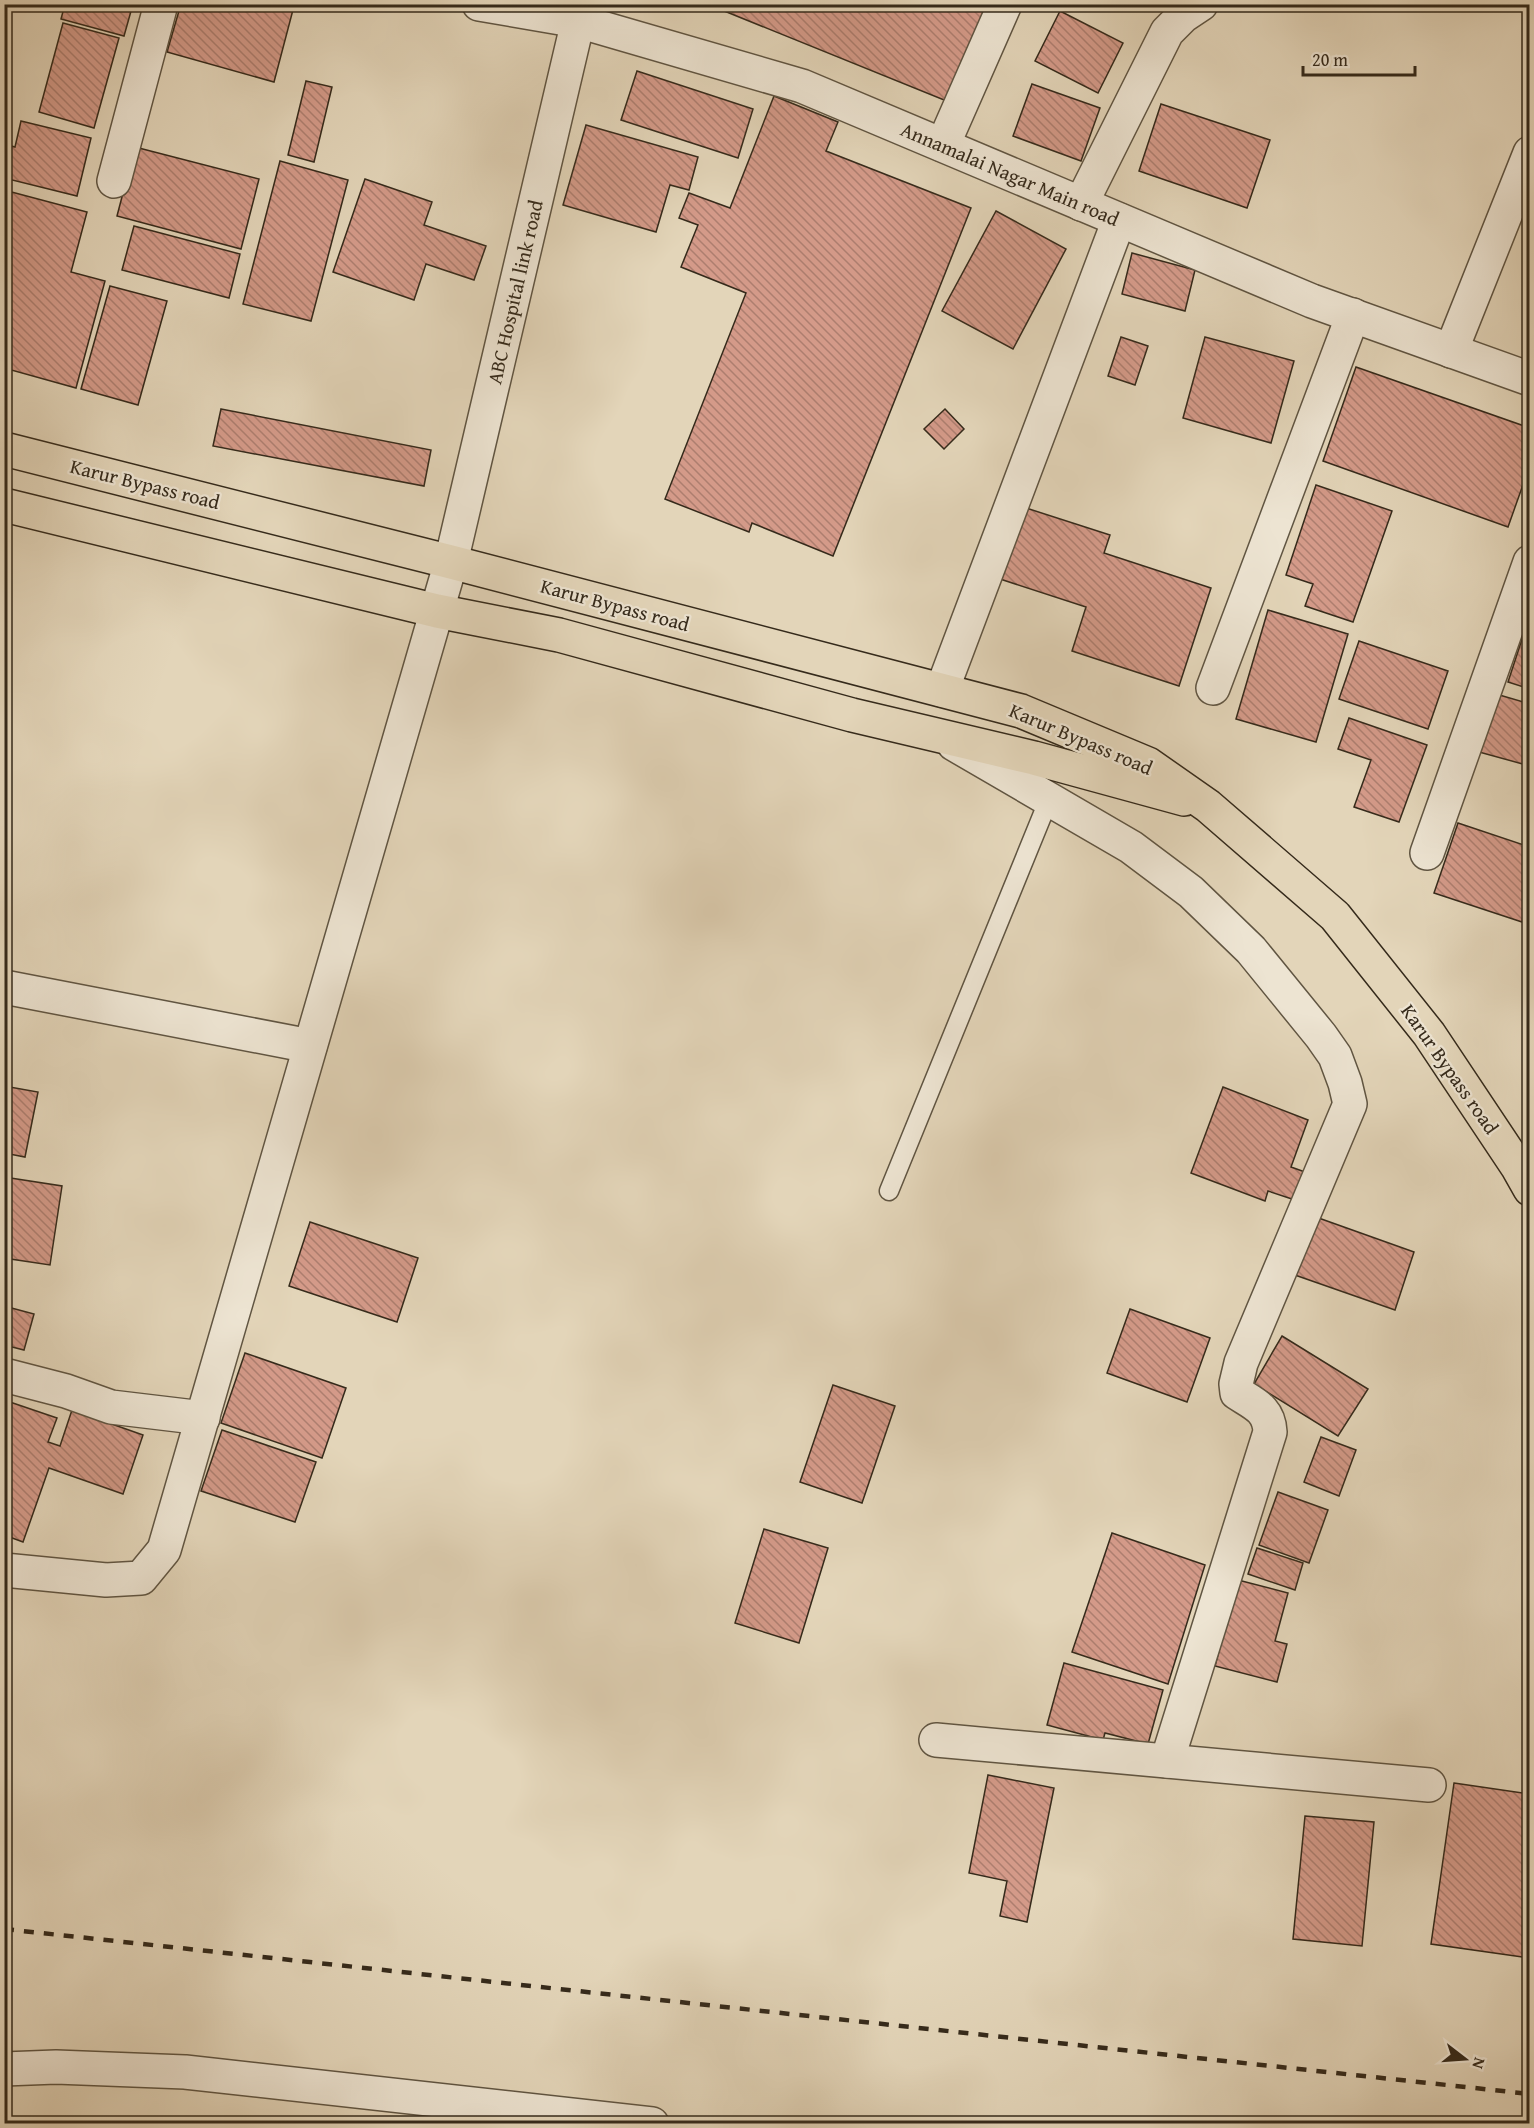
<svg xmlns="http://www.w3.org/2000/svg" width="1534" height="2128" font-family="'Gentium Book Plus',serif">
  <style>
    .building { fill: url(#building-back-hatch); stroke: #352a1b; stroke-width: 1.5 }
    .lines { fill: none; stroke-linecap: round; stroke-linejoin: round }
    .service-casing { stroke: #605542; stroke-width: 21 }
    .minor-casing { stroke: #605542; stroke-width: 36 }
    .tertiary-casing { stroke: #605542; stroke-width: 36 }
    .primary-casing { stroke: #352a1b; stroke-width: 36 }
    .service { stroke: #ede4d2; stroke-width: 18 }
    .minor { stroke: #ede4d2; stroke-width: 33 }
    .tertiary { stroke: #ede4d2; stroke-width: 33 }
    .primary { stroke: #e3d5b9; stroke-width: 33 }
    .rail { stroke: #352a1b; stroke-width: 4.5; stroke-dasharray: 10 10; stroke-linecap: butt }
    .labels { text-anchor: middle; stroke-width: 4.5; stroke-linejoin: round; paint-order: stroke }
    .street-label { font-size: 20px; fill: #352a1b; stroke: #ede4d2 }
  </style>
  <defs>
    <pattern id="building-back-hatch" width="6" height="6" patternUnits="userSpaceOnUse" patternTransform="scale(1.5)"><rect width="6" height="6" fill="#d49a89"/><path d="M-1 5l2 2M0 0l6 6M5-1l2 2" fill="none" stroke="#ad7e6f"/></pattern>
  </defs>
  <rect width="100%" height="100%" fill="#e3d5b9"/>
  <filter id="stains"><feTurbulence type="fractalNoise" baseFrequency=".00333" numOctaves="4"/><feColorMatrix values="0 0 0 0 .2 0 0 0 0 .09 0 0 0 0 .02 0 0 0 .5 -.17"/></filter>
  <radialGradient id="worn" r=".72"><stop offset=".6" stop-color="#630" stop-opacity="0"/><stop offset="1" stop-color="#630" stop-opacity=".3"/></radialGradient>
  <g class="building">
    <path d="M 65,4 L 133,4 L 124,36 L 61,19 Z"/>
    <path d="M 181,4 L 288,4 L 294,6 L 274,82 L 167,52 Z"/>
    <path d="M 707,4 L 994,4 L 954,104 Z"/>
    <path d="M 1060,11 L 1123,43 L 1098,93 L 1035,61 Z"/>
    <path d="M 63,23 L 119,38 L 94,128 L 39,112 Z"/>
    <path d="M 637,71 L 753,109 L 738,158 L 621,120 Z"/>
    <path d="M 306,81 L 332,87 L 314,162 L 288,155 Z"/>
    <path d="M 1032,84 L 1100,108 L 1081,161 L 1013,136 Z"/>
    <path d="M 774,96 L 838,122 L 826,151 L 971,208 L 833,556 L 752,523 L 749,532 L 665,499 L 746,293 L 681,267 L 698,225 L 679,218 L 689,193 L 730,208 Z"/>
    <path d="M 1161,104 L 1270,140 L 1247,208 L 1139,171 Z"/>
    <path d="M 21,121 L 91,138 L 77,196 L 4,178 L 4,144 L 15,147 Z"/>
    <path d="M 586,125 L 698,157 L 689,190 L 670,185 L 656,232 L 563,205 Z"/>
    <path d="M 135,147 L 259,179 L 241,249 L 117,216 Z"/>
    <path d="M 280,161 L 348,180 L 311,321 L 243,304 Z"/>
    <path d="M 365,179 L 432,202 L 424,225 L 486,246 L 474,280 L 426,264 L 414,300 L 333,272 Z"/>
    <path d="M 4,190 L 87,212 L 71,272 L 105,281 L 76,388 L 4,368 Z"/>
    <path d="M 996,211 L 1066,249 L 1013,349 L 942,311 Z"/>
    <path d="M 134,226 L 240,254 L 229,298 L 122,270 Z"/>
    <path d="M 1132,253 L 1195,270 L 1185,311 L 1122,294 Z"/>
    <path d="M 110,286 L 167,301 L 138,405 L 81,389 Z"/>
    <path d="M 1121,337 L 1148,346 L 1135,385 L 1108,376 Z"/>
    <path d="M 1205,337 L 1294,361 L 1271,443 L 1183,418 Z"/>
    <path d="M 1356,367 L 1530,428 L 1530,465 L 1508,527 L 1323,461 Z"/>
    <path d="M 221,409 L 431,450 L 424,486 L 213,446 Z"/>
    <path d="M 945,409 L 964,429 L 944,449 L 924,429 Z"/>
    <path d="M 1316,485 L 1392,511 L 1353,622 L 1305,606 L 1313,584 L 1286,575 Z"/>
    <path d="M 1023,507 L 1110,535 L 1104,553 L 1211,588 L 1179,686 L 1072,651 L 1086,607 L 1000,579 Z"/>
    <path d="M 1268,610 L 1348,634 L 1316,742 L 1236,719 Z"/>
    <path d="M 1526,627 L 1530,628 L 1530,689 L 1508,682 Z"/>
    <path d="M 1359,641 L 1448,671 L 1428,729 L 1339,699 Z"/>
    <path d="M 1496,694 L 1530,704 L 1530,766 L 1479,752 Z"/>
    <path d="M 1349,718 L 1427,745 L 1399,822 L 1354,807 L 1371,760 L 1338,749 Z"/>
    <path d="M 1458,823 L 1530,847 L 1530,898 L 1522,922 L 1434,893 Z"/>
    <path d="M 1530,942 L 1530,955 L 1524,952 Z"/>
    <path d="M 4,1086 L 38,1092 L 25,1157 L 4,1153 Z"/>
    <path d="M 1223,1087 L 1308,1120 L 1291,1167 L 1305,1172 L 1295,1200 L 1268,1191 L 1265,1201 L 1191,1173 Z"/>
    <path d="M 4,1177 L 62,1186 L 50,1265 L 4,1258 Z"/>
    <path d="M 1313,1216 L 1414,1252 L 1395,1310 L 1292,1274 Z"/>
    <path d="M 310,1222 L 418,1258 L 397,1322 L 289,1286 Z"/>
    <path d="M 4,1306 L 34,1314 L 24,1350 L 4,1345 Z"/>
    <path d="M 1130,1309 L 1210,1338 L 1187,1402 L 1107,1373 Z"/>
    <path d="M 1282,1336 L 1368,1389 L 1338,1436 L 1254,1384 Z"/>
    <path d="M 245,1353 L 346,1388 L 322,1458 L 221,1423 Z"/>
    <path d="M 833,1385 L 895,1406 L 862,1503 L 800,1482 Z"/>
    <path d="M 4,1400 L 57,1418 L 48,1442 L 60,1446 L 72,1410 L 143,1435 L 123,1494 L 49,1468 L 23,1542 L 4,1535 Z"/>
    <path d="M 222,1430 L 316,1462 L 295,1522 L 201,1491 Z"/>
    <path d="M 1321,1437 L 1356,1450 L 1339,1496 L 1304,1482 Z"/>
    <path d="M 1278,1492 L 1328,1510 L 1309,1563 L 1259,1545 Z"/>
    <path d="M 764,1529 L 828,1548 L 799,1643 L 735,1623 Z"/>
    <path d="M 1112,1533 L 1205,1565 L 1168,1684 L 1072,1652 Z"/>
    <path d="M 1257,1548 L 1303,1563 L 1295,1590 L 1248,1574 Z"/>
    <path d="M 1238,1580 L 1288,1593 L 1275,1641 L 1287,1644 L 1277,1682 L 1215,1666 Z"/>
    <path d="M 1064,1663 L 1163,1690 L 1148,1744 L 1105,1733 L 1103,1740 L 1047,1725 Z"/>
    <path d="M 988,1775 L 1054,1788 L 1027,1922 L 1000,1916 L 1007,1881 L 969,1873 Z"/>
    <path d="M 1454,1783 L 1530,1794 L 1530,1958 L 1431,1944 Z"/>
    <path d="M 1305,1816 L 1374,1822 L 1362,1946 L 1293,1939 Z"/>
  </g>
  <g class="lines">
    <defs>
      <path id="service" d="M 889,1191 L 1049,799"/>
      <g id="minor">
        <path d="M 943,145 L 1005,4"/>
        <path d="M 114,181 L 161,4"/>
        <path d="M 1081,204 L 1167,32 L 1183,16 L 1201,4"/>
        <path d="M 1451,351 L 1530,153"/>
        <path d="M 1213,688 L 1353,315"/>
        <path d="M 942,690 L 1119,220"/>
        <path d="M 954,744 L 1131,847 L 1191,892 L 1251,950 L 1321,1036 L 1335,1056 L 1345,1083 L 1350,1104 L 1241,1363 L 1236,1384 L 1237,1393 C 1254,1404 1269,1409 1270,1432 L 1167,1761"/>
        <path d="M 1427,853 L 1530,562"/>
        <path d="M 4,987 L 310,1046"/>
        <path d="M 4,1375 L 66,1391 L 111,1407 L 203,1418"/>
        <path d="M 4,1570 L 106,1580 L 141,1578 L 164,1550 L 451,562 L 578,21"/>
        <path d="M 936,1740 L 1429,1785"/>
        <path d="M 4,2069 L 56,2067 L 185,2072 L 652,2124"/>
      </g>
      <path id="tertiary" d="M 479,4 L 578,21 L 802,86 L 1312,301 L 1530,379"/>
      <g id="primary">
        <path d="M 4,449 L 451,562 L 1021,711 L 1148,764 L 1208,806 L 1335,916 L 1429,1034 L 1517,1166 L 1530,1189"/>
        <path d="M 4,505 L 437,611 L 559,635 L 852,715 L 1034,758 L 1184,799"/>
      </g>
    </defs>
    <use href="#service" class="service-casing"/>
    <use href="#minor" class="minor-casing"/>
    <use href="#tertiary" class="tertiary-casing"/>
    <use href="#primary" class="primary-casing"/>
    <use href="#service" class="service"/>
    <use href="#minor" class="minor"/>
    <use href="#tertiary" class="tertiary"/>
    <use href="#primary" class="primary"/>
    <path class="rail" d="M 4,1929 L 1530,2094"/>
  </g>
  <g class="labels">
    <g class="street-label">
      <text transform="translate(1010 174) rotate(23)" y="7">Annamalai Nagar Main road</text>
      <text transform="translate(515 292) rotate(-77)" y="7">ABC Hospital link road</text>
      <text transform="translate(145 484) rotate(14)" y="7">Karur Bypass road</text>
      <text transform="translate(615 605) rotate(15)" y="7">Karur Bypass road</text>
      <text transform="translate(1081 739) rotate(23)" y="7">Karur Bypass road</text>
      <text transform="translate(1450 1069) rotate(55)" y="7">Karur Bypass road</text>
    </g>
  </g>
  <rect width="1534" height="2128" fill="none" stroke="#e3d5b9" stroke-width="24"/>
  <rect x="6" y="6" width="1522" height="2116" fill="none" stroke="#352a1b" stroke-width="3"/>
  <rect x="12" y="12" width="1510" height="2104" fill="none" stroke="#352a1b" stroke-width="1.5"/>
  <g transform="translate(1465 2059) rotate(107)" stroke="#ede4d2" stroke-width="4.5" paint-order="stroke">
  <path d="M0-4.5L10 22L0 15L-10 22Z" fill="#352a1b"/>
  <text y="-9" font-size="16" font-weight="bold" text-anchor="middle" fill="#352a1b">N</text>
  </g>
  <path d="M1303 66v9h112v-9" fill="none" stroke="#352a1b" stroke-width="3"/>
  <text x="1312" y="66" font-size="18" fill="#352a1b" stroke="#ede4d2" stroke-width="4.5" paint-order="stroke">20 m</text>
  <rect width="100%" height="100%" filter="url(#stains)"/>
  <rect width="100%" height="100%" fill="url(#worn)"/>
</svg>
